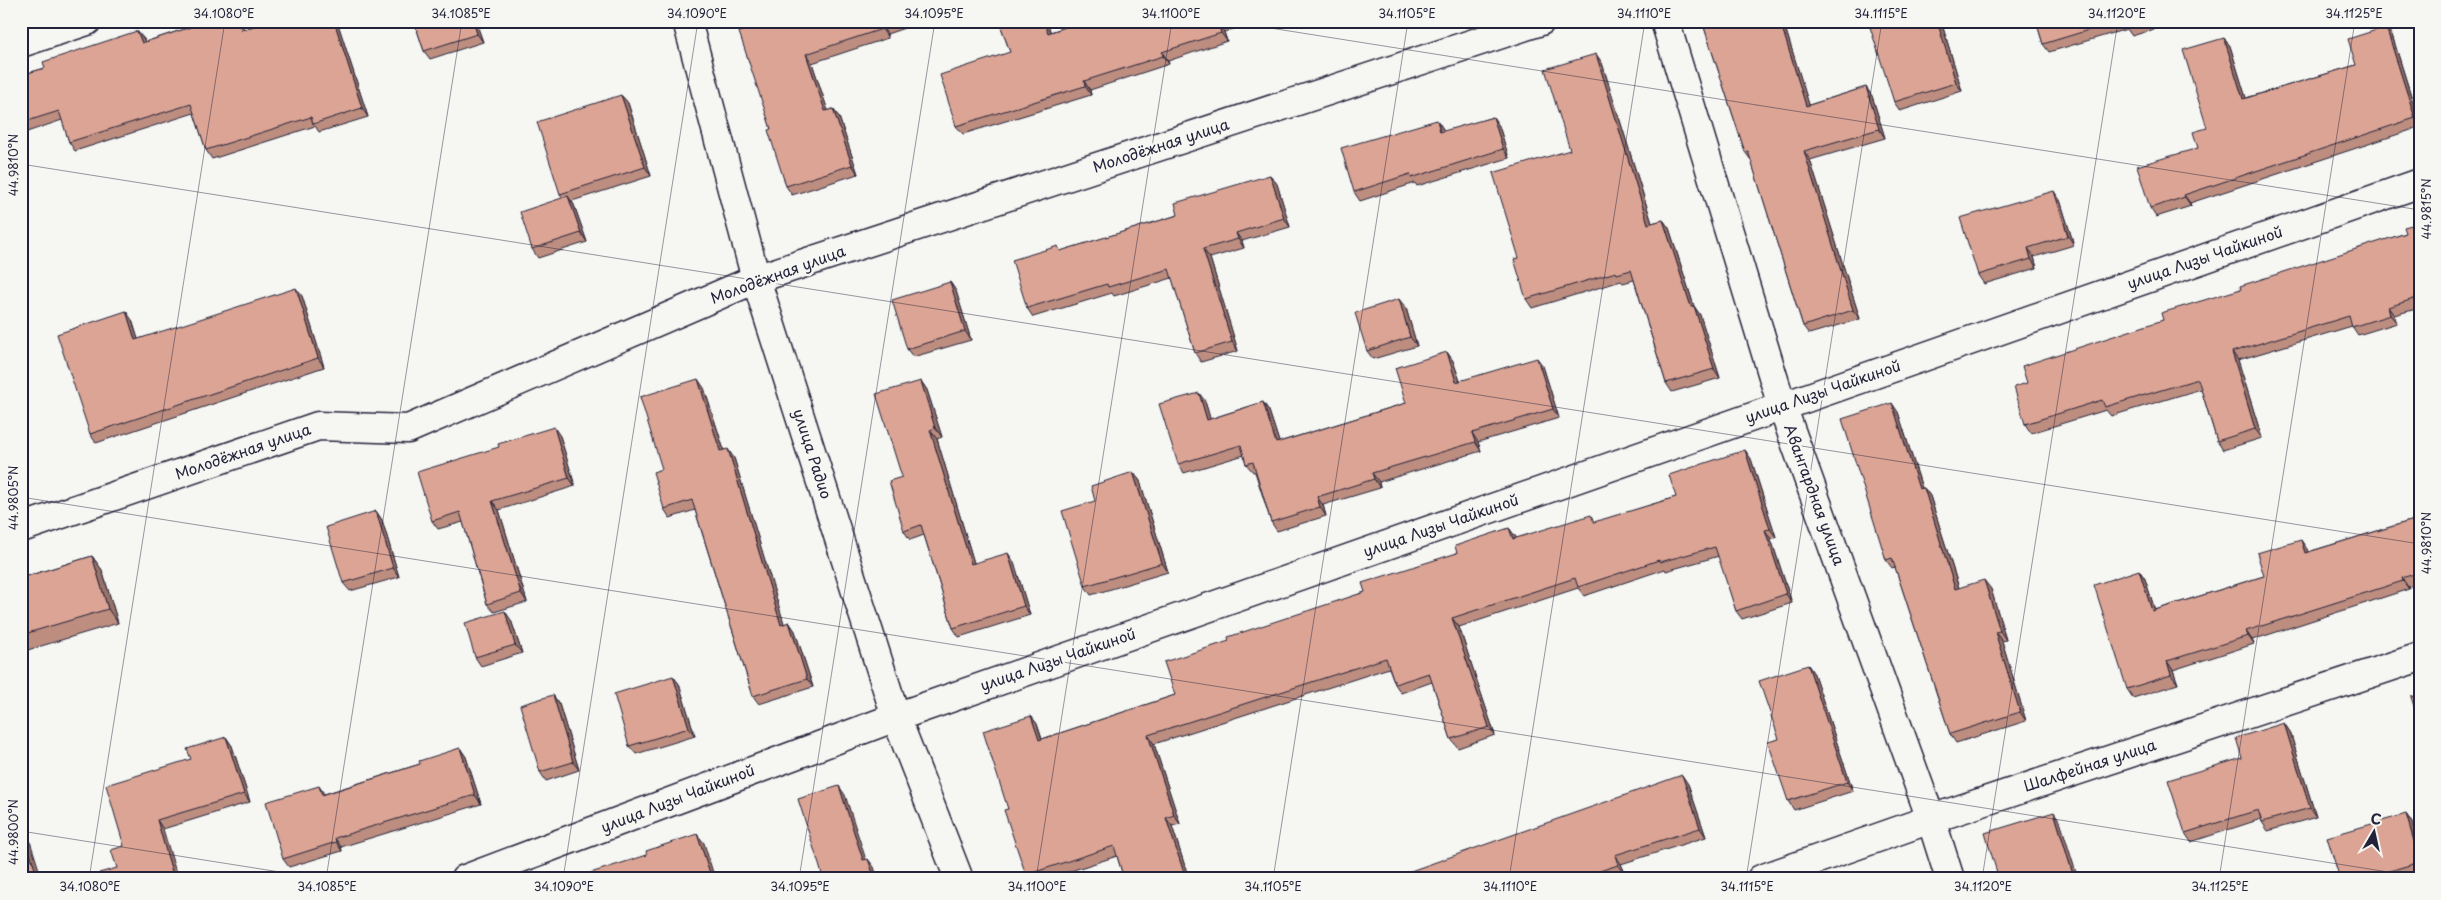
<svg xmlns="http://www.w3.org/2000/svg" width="2441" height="900" font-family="'Playpen Sans',sans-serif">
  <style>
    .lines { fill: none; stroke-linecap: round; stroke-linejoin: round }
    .minor-casing { stroke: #22223b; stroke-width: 31 }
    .minor { stroke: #f6f6f2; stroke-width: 28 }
    .wall { fill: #bd8d7f; stroke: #22223b }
    .shaded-wall { fill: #9a7368; stroke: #22223b }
    .building { fill: #dca494; stroke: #22223b }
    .ticks { fill: none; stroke: #22223b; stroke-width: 1; stroke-opacity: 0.45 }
    .labels { text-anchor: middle; stroke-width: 5; stroke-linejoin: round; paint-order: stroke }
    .street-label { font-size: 15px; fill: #22223b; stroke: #f6f6f2 }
    .neatline { fill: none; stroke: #22223b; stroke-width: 2 }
    .ticks-label { font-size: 12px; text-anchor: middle; fill: #22223b }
  </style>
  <rect width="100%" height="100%" fill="#f6f6f2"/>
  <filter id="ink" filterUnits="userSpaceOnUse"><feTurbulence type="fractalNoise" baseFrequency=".02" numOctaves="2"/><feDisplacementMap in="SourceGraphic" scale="10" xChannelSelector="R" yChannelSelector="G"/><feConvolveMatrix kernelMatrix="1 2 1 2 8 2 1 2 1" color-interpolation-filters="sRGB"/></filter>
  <g filter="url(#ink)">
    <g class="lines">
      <defs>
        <g id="minor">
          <path d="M 687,21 L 756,279 L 896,717 L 959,879"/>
          <path d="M 1665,21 L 1782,406 L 1931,819 L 1950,879"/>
          <path d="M 21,43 L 87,21"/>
          <path d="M 21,528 L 318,426 L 408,429 L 756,279 L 1541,21"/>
          <path d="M 465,879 L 896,717 L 2420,183"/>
          <path d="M 1761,879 L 1931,819 L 2420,657"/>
        </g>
      </defs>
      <use href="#minor" class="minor-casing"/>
      <use href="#minor" class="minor"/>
    </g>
    <g class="wall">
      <path d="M 209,21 L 241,21 L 244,29 L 270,21 L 337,21 L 368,117 L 319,132 L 315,126 L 212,159 L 206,150 L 194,113 L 75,151 L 69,142 L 62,120 L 21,134 L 21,75 L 45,68 L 144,39 L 145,42 Z"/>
      <path d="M 414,21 L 500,21 L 478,28 L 483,42 L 430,59 L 424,51 Z"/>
      <path d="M 740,21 L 925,21 L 887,34 L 888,38 L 812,63 L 828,111 L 833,109 L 839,117 L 858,174 L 792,195 L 786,186 L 771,129 Z"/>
      <path d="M 999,21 L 1047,21 L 1050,32 L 1084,21 L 1258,21 L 1224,32 L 1227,41 L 1168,61 L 1169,64 L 1090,90 L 1091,95 L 963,134 L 956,126 L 1010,52 Z"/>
      <path d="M 1702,21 L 1783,21 L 1809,105 L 1866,87 L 1872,96 L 1885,138 L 1810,160 L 1860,319 L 1809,334 L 1803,326 L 1751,160 L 1745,152 Z"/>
      <path d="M 1941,21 L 1962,91 L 1900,111 L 1894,102 L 1887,22 Z"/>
      <path d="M 2036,21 L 2174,21 L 2174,23 L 2132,36 L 2127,29 L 2049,52 L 2043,44 Z"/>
      <path d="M 2392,35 L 2420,124 L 2420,127 L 2190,203 L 2191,206 L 2156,217 L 2150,208 L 2198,148 L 2207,128 L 2224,38 L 2230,46 L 2246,98 L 2356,65 Z"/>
      <path d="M 1596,54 L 1602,63 L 1652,223 L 1663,220 L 1669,228 L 1694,306 L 1700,315 L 1720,378 L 1672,392 L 1666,383 L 1634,280 L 1623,283 L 1621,281 L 1532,308 L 1526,299 L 1570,150 Z"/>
      <path d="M 621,95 L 628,103 L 651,176 L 572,201 L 574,205 L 587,242 L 538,258 L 532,249 L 563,198 L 560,194 Z"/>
      <path d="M 1493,117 L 1499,126 L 1509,158 L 1417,186 L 1415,183 L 1360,201 L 1354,192 L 1437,120 L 1443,129 L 1444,132 Z"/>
      <path d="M 1270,175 L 1277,184 L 1290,227 L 1242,241 L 1244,248 L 1210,258 L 1238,351 L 1201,362 L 1195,353 L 1172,278 L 1114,296 L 1112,293 L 1033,317 L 1027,308 L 1061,251 L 1178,215 Z"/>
      <path d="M 2060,200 L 2074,245 L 2034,257 L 2037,268 L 1984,284 L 1978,275 Z"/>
      <path d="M 2420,223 L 2420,308 L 2394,315 L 2397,323 L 2358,335 L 2352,326 L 2238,360 L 2262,438 L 2223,450 L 2217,441 L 2201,389 L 2111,416 L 2106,410 L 2031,433 L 2025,424 L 2027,383 L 2163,320 L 2241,289 L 2406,233 Z"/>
      <path d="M 950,282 L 956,291 L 971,340 L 913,357 L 907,349 Z"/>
      <path d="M 302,296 L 324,367 L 96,443 L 90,434 L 132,320 L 138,339 Z"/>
      <path d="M 1406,308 L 1417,346 L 1373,359 L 1367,351 Z"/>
      <path d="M 1447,352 L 1453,361 L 1460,381 L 1543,366 L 1559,418 L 1478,442 L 1481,451 L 1379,482 L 1380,488 L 1323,505 L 1326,516 L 1277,531 L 1271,522 L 1255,472 L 1253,472 L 1246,464 L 1244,455 L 1184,473 L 1178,464 L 1205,401 L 1210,419 L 1263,402 L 1269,411 L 1279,442 L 1406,403 Z"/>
      <path d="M 921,381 L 927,390 L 942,437 L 937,439 L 974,563 L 1014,562 L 1030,615 L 959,637 L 953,628 L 924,535 L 910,540 L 904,531 L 902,477 Z"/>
      <path d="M 704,388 L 724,450 L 734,458 L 784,624 L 789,622 L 795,631 L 813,687 L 759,704 L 753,696 L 695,510 L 670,518 L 664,509 L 662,469 Z"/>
      <path d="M 1898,412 L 1922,488 L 1924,488 L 1930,496 L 1959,588 L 1991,589 L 2006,640 L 2002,641 L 2026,721 L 1956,743 L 1950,734 L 1895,567 L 1892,568 L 1886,560 Z"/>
      <path d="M 560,436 L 575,486 L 499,510 L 527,602 L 494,612 L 487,604 L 463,522 L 438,529 L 432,521 Z"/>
      <path d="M 1745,450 L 1751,459 L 1776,537 L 1771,539 L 1792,603 L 1742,619 L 1736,611 L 1719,556 L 1666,571 L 1665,569 L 1584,596 L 1578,588 L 1459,627 L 1495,735 L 1458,748 L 1451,739 L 1432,682 L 1401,693 L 1395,684 L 1389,668 L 1154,744 L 1180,824 L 1172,826 L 1189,879 L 1124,879 L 1117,856 L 1046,879 L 1028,879 L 1026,875 L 1008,809 L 1031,716 L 1037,724 L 1042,739 L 1175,695 L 1229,641 L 1365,592 L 1457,553 L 1509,528 L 1516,538 L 1596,522 L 1676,497 Z"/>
      <path d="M 1133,472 L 1140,481 L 1168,572 L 1091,595 L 1085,586 L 1095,501 Z"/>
      <path d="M 376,511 L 382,520 L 399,577 L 350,591 L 343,583 Z"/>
      <path d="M 2420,518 L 2420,583 L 2408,587 L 2409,589 L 2252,640 L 2254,644 L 2173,670 L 2178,684 L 2133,698 L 2127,689 L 2139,570 L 2145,579 L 2155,610 L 2264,576 L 2307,549 L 2308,552 Z"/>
      <path d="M 92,556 L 102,570 L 118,623 L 21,652 L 21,578 Z"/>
      <path d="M 511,620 L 522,653 L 481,666 L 475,657 Z"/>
      <path d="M 1808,665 L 1814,674 L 1853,791 L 1794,810 L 1788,801 L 1779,739 Z"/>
      <path d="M 673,676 L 679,684 L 695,736 L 636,754 L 629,746 Z"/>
      <path d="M 553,695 L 559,704 L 579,770 L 546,781 L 540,772 Z"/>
      <path d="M 2284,723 L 2290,732 L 2316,817 L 2268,831 L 2262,822 L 2261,819 L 2191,842 L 2185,833 L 2242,758 Z"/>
      <path d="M 226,737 L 232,746 L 250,802 L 163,829 L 117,868 L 124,846 L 191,759 Z"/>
      <path d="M 460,748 L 466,757 L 481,804 L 341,847 L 342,851 L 289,867 L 283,859 L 324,794 L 420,764 Z"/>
      <path d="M 1688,784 L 1706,837 L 1621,864 L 1625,873 L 1608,879 L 1388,879 Z"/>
      <path d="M 2406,814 L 2412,823 L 2420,849 L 2420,872 L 2398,879 L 2340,879 Z"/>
    </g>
    <g class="shaded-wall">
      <path d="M 238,21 L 241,21 L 247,39 L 241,30 Z"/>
      <path d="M 334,21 L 337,21 L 368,117 L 362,108 Z"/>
      <path d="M 473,21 L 478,28 L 483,42 L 477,34 Z"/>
      <path d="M 1044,21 L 1047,21 L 1054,42 L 1048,33 Z"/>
      <path d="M 1780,21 L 1783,21 L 1812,114 L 1806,106 Z"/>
      <path d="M 1937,21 L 1941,21 L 1962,91 L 1956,83 Z"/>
      <path d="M 1218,24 L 1224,32 L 1227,41 L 1221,33 Z"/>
      <path d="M 881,25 L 887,34 L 888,38 L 882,29 Z"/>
      <path d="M 2386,27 L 2392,35 L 2420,125 L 2415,118 Z"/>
      <path d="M 137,31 L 144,39 L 148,52 L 142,43 Z"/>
      <path d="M 2224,38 L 2230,46 L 2249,108 L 2243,99 Z"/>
      <path d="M 1162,52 L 1168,61 L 1169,64 L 1163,56 Z"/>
      <path d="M 806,54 L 812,63 L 831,120 L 825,111 Z"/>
      <path d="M 1596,54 L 1602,63 L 1655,233 L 1648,224 Z"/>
      <path d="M 1084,81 L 1090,90 L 1091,95 L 1085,86 Z"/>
      <path d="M 1866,87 L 1872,96 L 1885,138 L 1879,129 Z"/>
      <path d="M 621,95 L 628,103 L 651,176 L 645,167 Z"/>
      <path d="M 833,109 L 839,117 L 858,174 L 852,165 Z"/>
      <path d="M 1493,117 L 1499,126 L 1509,158 L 1503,149 Z"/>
      <path d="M 1437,120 L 1443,129 L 1447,141 L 1440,132 Z"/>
      <path d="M 1804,151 L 1810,160 L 1860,319 L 1853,310 Z"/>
      <path d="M 1270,175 L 1277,184 L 1290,227 L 1284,218 Z"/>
      <path d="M 2054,191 L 2060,200 L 2074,245 L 2068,236 Z"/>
      <path d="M 2184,195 L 2190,203 L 2191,206 L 2185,197 Z"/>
      <path d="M 568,196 L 574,205 L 587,242 L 581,233 Z"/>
      <path d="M 1663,220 L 1669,228 L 1697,316 L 1691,307 Z"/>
      <path d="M 1236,233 L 1242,241 L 1244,248 L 1238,239 Z"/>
      <path d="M 2028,248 L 2034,257 L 2037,268 L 2031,259 Z"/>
      <path d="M 1203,249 L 1210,258 L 1238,351 L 1232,342 Z"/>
      <path d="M 950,282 L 956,291 L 971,340 L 965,331 Z"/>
      <path d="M 296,288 L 302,296 L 324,367 L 318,358 Z"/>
      <path d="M 1399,299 L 1406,308 L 1417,346 L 1410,337 Z"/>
      <path d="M 1694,306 L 1700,315 L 1720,378 L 1714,369 Z"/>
      <path d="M 2388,307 L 2394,315 L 2397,323 L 2390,315 Z"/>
      <path d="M 126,311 L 132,320 L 141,349 L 135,340 Z"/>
      <path d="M 1447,352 L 1453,361 L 1463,390 L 1456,382 Z"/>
      <path d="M 2232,352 L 2238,360 L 2262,438 L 2255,429 Z"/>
      <path d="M 1537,358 L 1543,366 L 1559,418 L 1553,409 Z"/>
      <path d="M 698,379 L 704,388 L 727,460 L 720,451 Z"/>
      <path d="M 921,381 L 927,390 L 942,437 L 935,428 Z"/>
      <path d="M 1199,393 L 1205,401 L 1213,428 L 1207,420 Z"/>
      <path d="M 1263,402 L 1269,411 L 1282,451 L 1276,443 Z"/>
      <path d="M 1892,403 L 1898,412 L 1925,498 L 1919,489 Z"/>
      <path d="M 554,427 L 560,436 L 575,486 L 569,478 Z"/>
      <path d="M 930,430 L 937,439 L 977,573 L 971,564 Z"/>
      <path d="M 1472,433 L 1478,442 L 1481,451 L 1475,442 Z"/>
      <path d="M 728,449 L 734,458 L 787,633 L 781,625 Z"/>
      <path d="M 1745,450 L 1751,459 L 1776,537 L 1770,529 Z"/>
      <path d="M 1133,472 L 1140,481 L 1168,572 L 1162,563 Z"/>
      <path d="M 1372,473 L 1379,482 L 1380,488 L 1374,479 Z"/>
      <path d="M 1924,488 L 1930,496 L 1962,598 L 1955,589 Z"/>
      <path d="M 1317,497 L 1323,505 L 1326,516 L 1320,507 Z"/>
      <path d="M 492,501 L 499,510 L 527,602 L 521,593 Z"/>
      <path d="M 376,511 L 382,520 L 399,577 L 393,568 Z"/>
      <path d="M 1509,528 L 1516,537 L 1519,548 L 1513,539 Z"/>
      <path d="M 1765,530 L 1771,539 L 1792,603 L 1786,594 Z"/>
      <path d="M 2301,540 L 2307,549 L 2311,562 L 2305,553 Z"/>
      <path d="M 1008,553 L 1014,562 L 1030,615 L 1024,606 Z"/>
      <path d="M 92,556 L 102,570 L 118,623 L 108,609 Z"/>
      <path d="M 2139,570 L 2145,579 L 2158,620 L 2152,611 Z"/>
      <path d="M 2402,578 L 2408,587 L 2409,589 L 2403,581 Z"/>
      <path d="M 1984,580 L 1991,589 L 2006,640 L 2000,631 Z"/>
      <path d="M 505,611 L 511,620 L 522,653 L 515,645 Z"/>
      <path d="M 1452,618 L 1459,627 L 1495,735 L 1489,727 Z"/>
      <path d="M 789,622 L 795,631 L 813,687 L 807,679 Z"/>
      <path d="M 2246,631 L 2252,640 L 2254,644 L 2248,636 Z"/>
      <path d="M 1995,632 L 2002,641 L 2026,721 L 2020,712 Z"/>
      <path d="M 2167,661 L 2173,670 L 2178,684 L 2171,675 Z"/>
      <path d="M 1808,665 L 1814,674 L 1853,791 L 1847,782 Z"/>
      <path d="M 673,676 L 679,684 L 695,736 L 689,728 Z"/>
      <path d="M 553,695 L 559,704 L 579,770 L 573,762 Z"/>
      <path d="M 1031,716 L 1037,724 L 1045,749 L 1039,740 Z"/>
      <path d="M 2284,723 L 2290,732 L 2316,817 L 2310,808 Z"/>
      <path d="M 1148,735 L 1154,744 L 1180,824 L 1174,815 Z"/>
      <path d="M 226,737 L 232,746 L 250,802 L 244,794 Z"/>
      <path d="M 460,748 L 466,757 L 481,804 L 475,795 Z"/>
      <path d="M 1682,775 L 1688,784 L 1706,837 L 1700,828 Z"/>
      <path d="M 319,786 L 325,795 L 322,795 Z"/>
      <path d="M 839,786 L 845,795 L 869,869 L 863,860 Z"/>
      <path d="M 2054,812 L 2060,821 L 2078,879 L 2074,878 Z"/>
      <path d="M 21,813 L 42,879 L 38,879 L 21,824 Z"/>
      <path d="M 2406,814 L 2412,823 L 2420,849 L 2420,860 Z"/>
      <path d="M 1166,818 L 1172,826 L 1189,879 L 1186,879 Z"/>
      <path d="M 157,820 L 163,829 L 178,879 L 174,879 Z"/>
      <path d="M 697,834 L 704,843 L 715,879 L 712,879 Z"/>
      <path d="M 335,838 L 341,847 L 342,851 L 336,842 Z"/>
      <path d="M 1615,855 L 1621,864 L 1625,873 L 1618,865 Z"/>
      <path d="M 868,859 L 874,867 L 878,879 L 875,879 Z"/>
    </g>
    <g class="building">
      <path d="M 209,21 L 238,21 L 241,30 L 270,21 L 334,21 L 362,108 L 313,124 L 311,117 L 206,150 L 191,104 L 69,142 L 59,111 L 21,123 L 21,75 L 45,68 L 43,62 L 137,31 L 142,43 Z"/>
      <path d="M 414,21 L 473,21 L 477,34 L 424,51 Z"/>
      <path d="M 740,21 L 893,21 L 881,25 L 882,29 L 806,54 L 825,111 L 833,109 L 852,165 L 786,186 L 768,130 L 771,129 L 739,32 L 743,31 Z"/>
      <path d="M 999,21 L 1044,21 L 1048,33 L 1084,21 L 1225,21 L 1218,24 L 1221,33 L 1162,52 L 1163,56 L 1084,81 L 1085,86 L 956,126 L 940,75 L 1010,52 Z"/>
      <path d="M 1702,21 L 1780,21 L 1806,106 L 1866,87 L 1879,129 L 1804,151 L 1853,310 L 1803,326 L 1748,151 L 1745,152 Z"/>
      <path d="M 1887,21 L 1937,21 L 1956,83 L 1894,102 L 1870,27 Z"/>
      <path d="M 2036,21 L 2118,21 L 2043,44 Z"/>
      <path d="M 2124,21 L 2145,21 L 2125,27 Z"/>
      <path d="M 2386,27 L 2415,118 L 2184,195 L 2185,197 L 2150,208 L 2137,166 L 2198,148 L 2193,132 L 2207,128 L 2183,50 L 2224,38 L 2243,99 L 2356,65 L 2348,39 Z"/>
      <path d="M 1596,54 L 1648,224 L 1663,220 L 1691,307 L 1694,306 L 1714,369 L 1666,383 L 1631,270 L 1617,274 L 1616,272 L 1526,299 L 1514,259 L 1519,258 L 1493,173 L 1570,150 L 1545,69 Z"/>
      <path d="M 621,95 L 645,167 L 560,194 L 537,122 Z"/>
      <path d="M 1493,117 L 1503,149 L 1411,178 L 1410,174 L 1354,192 L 1341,148 L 1437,120 L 1440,132 Z"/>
      <path d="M 1270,175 L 1284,218 L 1236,233 L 1238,239 L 1203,249 L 1232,342 L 1195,353 L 1169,269 L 1108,287 L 1107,284 L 1027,308 L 1012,260 L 1058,246 L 1060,251 L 1178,215 L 1175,203 Z"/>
      <path d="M 2054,191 L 2068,236 L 2028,248 L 2031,259 L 1978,275 L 1960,218 Z"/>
      <path d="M 568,196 L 581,233 L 532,249 L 520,212 Z"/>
      <path d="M 2420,223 L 2420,297 L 2388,307 L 2390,315 L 2352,327 L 2349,316 L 2232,352 L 2255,429 L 2217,441 L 2198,379 L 2105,407 L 2102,400 L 2025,424 L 2014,387 L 2027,383 L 2022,366 L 2163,320 L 2161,313 L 2241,289 L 2240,286 L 2406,233 L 2404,227 Z"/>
      <path d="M 950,282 L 965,331 L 907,349 L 892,300 Z"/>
      <path d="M 296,288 L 318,358 L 90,434 L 57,334 L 126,311 L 135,340 Z"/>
      <path d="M 1399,299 L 1410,337 L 1367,351 L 1355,313 Z"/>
      <path d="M 1447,352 L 1456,382 L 1537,358 L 1553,409 L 1472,433 L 1475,442 L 1372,473 L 1374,479 L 1317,497 L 1320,507 L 1271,522 L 1253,462 L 1246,464 L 1241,445 L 1178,464 L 1159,404 L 1199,393 L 1207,420 L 1263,402 L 1276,443 L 1406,403 L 1395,368 Z"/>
      <path d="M 698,379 L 720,451 L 728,449 L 781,625 L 789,622 L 807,679 L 753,696 L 692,500 L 664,509 L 653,472 L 662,469 L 640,397 Z"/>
      <path d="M 921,381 L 935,428 L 930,430 L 971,564 L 1008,553 L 1024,606 L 953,628 L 921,525 L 904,531 L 889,481 L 902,477 L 876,394 Z"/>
      <path d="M 1892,403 L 1919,489 L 1924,488 L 1955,589 L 1984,580 L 2000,631 L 1995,632 L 2020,712 L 1950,734 L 1892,558 L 1886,560 L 1842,419 Z"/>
      <path d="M 554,427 L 569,478 L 492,501 L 521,593 L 487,604 L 460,512 L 432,521 L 417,472 L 499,447 L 498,444 Z"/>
      <path d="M 1745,450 L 1770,529 L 1765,530 L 1786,594 L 1736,611 L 1715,547 L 1660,562 L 1659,560 L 1578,587 L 1575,578 L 1452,618 L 1489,727 L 1451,739 L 1429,673 L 1395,684 L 1386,658 L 1148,735 L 1174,815 L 1166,818 L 1186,879 L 1124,879 L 1114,846 L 1026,875 L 1004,810 L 1008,809 L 983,731 L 1031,716 L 1039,740 L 1175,695 L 1164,662 L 1229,641 L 1228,637 L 1365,592 L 1362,583 L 1457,553 L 1455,546 L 1509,528 L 1513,539 L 1591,515 L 1594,522 L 1676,497 L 1669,475 Z"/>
      <path d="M 1133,472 L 1162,563 L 1085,586 L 1062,511 L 1095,501 L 1091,486 Z"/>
      <path d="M 2420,504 L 2420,515 L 2417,505 Z"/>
      <path d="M 376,511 L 393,568 L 343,583 L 326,527 Z"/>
      <path d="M 2420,518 L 2420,572 L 2402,578 L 2403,581 L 2246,631 L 2248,636 L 2167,661 L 2171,675 L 2127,689 L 2094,585 L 2139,570 L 2152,611 L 2264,576 L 2257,553 L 2301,540 L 2305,553 Z"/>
      <path d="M 92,556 L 108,609 L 21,635 L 21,578 Z"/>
      <path d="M 505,611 L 515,645 L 475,657 L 465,623 Z"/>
      <path d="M 1808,665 L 1847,782 L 1788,801 L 1768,742 L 1779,739 L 1759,681 Z"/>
      <path d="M 673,676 L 689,728 L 629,746 L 614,694 Z"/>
      <path d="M 553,695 L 573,762 L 540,772 L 520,705 Z"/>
      <path d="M 2420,695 L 2420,725 L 2411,697 Z"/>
      <path d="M 2284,723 L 2310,808 L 2262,822 L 2258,810 L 2185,833 L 2168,780 L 2242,758 L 2236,738 Z"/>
      <path d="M 226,737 L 244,794 L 157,820 L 174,879 L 101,879 L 99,873 L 117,868 L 111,850 L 124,846 L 106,785 L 191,759 L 187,749 Z"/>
      <path d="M 460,748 L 475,795 L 335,838 L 336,842 L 283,859 L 266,802 L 319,786 L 322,795 L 420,764 L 419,761 Z"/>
      <path d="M 1682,775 L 1700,828 L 1615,855 L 1618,865 L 1575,879 L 1388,879 Z"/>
      <path d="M 839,786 L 863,860 L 868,859 L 875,879 L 807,879 L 822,874 L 798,799 Z"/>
      <path d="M 2054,812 L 2074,878 L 1999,879 L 1985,833 Z"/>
      <path d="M 2406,814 L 2420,862 L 2379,874 L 2380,879 L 2340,879 L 2327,837 Z"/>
      <path d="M 21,824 L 38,879 L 21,879 Z"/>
      <path d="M 697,834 L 712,879 L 578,879 L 578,877 L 647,855 L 646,851 Z"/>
      <path d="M 1886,874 L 1887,879 L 1872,879 Z"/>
    </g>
  </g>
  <path class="ticks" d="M 1226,21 L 2420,210M 21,164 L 2420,544M 21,497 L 2420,877M 21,831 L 324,879M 89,879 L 225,21M 326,879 L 462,21M 563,879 L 698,21M 799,879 L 935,21M 1036,879 L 1172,21M 1273,879 L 1408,21M 1509,879 L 1645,21M 1746,879 L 1882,21M 1982,879 L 2118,21M 2219,879 L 2355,21"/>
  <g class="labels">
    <g class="street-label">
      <text transform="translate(1161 146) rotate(-18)" y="5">Молодёжная улица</text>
      <text transform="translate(2205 258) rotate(-19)" y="5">улица Лизы Чайкиной</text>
      <text transform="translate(778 275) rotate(-20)" y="5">Молодёжная улица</text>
      <text transform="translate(1823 392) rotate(-19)" y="5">улица Лизы Чайкиной</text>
      <text transform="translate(243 452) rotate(-19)" y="5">Молодёжная улица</text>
      <text transform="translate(812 454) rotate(72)" y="5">улица Радио</text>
      <text transform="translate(1814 495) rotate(70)" y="5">Авангардная улица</text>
      <text transform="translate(1441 526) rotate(-19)" y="5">улица Лизы Чайкиной</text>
      <text transform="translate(1058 660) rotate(-19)" y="5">улица Лизы Чайкиной</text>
      <text transform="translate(2090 766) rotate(-18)" y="5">Шалфейная улица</text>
      <text transform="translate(678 799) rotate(-21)" y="5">улица Лизы Чайкиной</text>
    </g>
  </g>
  <rect width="2441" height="900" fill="none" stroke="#f6f6f2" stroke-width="55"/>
  <g transform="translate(2374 832) rotate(9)" stroke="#f6f6f2" stroke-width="4" paint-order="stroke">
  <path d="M0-4L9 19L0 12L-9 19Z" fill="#22223b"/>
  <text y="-8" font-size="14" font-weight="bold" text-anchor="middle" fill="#22223b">С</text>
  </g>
  <rect x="28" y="28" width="2386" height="844" class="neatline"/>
  <g class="ticks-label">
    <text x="224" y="18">34.1080°E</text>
    <text x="461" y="18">34.1085°E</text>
    <text x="697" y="18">34.1090°E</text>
    <text x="934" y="18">34.1095°E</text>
    <text x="1171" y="18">34.1100°E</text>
    <text x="1407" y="18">34.1105°E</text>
    <text x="1644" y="18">34.1110°E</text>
    <text x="1881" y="18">34.1115°E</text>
    <text x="2117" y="18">34.1120°E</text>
    <text x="2354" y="18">34.1125°E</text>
    <text transform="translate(14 165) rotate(-90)" y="4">44.9810°N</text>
    <text transform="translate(2427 209) rotate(-90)" y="4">44.9815°N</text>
    <text transform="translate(14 498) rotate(-90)" y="4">44.9805°N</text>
    <text transform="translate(2427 543) rotate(-90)" y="4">44.9810°N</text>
    <text transform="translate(14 832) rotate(-90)" y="4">44.9800°N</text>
    <text x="90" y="891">34.1080°E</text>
    <text x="327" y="891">34.1085°E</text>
    <text x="564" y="891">34.1090°E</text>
    <text x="800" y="891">34.1095°E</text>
    <text x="1037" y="891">34.1100°E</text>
    <text x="1273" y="891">34.1105°E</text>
    <text x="1510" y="891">34.1110°E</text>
    <text x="1747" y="891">34.1115°E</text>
    <text x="1983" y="891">34.1120°E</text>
    <text x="2220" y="891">34.1125°E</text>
  </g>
</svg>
